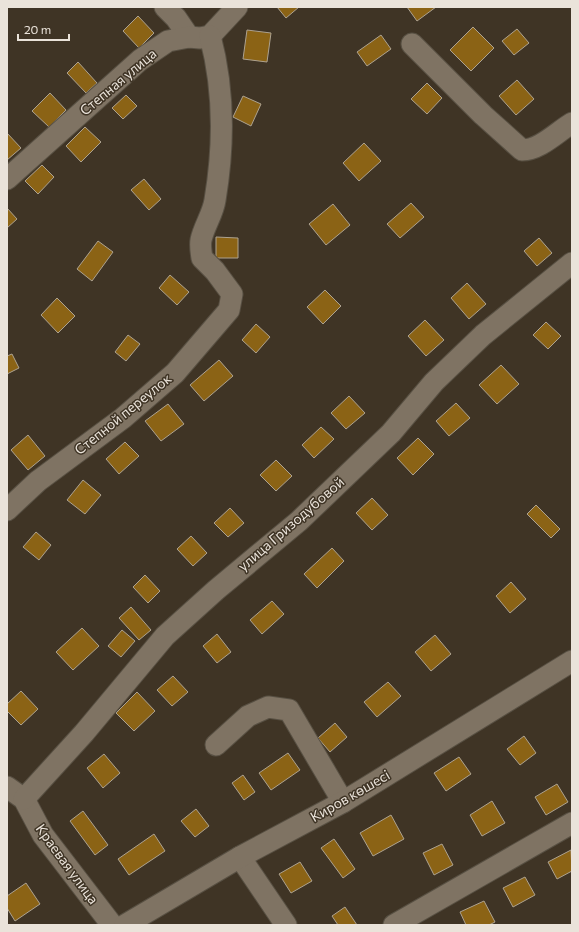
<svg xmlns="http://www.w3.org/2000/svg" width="579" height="932" font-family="Commissioner,sans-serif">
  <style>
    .building { fill: #8b6315; stroke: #ada290 }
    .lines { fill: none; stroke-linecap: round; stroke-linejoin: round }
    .minor-casing { stroke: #585043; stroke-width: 23 }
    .minor { stroke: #7f7363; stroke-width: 21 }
    .labels { text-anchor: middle; stroke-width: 3; stroke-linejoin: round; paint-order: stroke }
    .street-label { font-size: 14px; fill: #eae3da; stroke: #3f3425 }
  </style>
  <rect width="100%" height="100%" fill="#3f3425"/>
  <g class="building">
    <path d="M 277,7 L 299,7 L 286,18 Z"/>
    <path d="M 407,7 L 436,7 L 417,21 Z"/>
    <path d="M 138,16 L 154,33 L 139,48 L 123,31 Z"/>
    <path d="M 473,27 L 494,48 L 471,71 L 450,50 Z"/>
    <path d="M 517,29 L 529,43 L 514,55 L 502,41 Z"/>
    <path d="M 247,30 L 271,33 L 267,62 L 243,59 Z"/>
    <path d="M 381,35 L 391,49 L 367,66 L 357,52 Z"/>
    <path d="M 78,62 L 97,83 L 86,93 L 67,73 Z"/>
    <path d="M 517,80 L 534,99 L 516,115 L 499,96 Z"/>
    <path d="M 427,83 L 442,98 L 427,114 L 411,99 Z"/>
    <path d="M 50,93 L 66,110 L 49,127 L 32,111 Z"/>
    <path d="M 126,95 L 137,106 L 123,119 L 112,108 Z"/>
    <path d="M 243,96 L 261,104 L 251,126 L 233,117 Z"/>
    <path d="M 85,127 L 101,142 L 81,162 L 66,146 Z"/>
    <path d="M 7,133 L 21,148 L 7,160 Z"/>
    <path d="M 364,143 L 381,161 L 359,181 L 343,163 Z"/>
    <path d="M 42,165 L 54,177 L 38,194 L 25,181 Z"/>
    <path d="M 144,179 L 161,199 L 149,210 L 131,190 Z"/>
    <path d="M 411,203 L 424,217 L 400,238 L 387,224 Z"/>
    <path d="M 333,204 L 350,225 L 326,245 L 309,224 Z"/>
    <path d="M 7,208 L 17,219 L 7,228 Z"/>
    <path d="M 216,237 L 238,238 L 238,258 L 216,258 Z"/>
    <path d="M 539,238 L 552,253 L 537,266 L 524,251 Z"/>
    <path d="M 98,241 L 113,252 L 92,281 L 77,269 Z"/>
    <path d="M 170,275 L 189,292 L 177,305 L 159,288 Z"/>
    <path d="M 467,283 L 486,304 L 469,319 L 451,298 Z"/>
    <path d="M 325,290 L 341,306 L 323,324 L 307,307 Z"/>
    <path d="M 57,298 L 75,316 L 58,333 L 41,315 Z"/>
    <path d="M 425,320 L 444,340 L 426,356 L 408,336 Z"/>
    <path d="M 546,322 L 561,336 L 548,349 L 533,335 Z"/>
    <path d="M 256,324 L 270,337 L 256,353 L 242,340 Z"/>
    <path d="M 128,335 L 140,344 L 126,361 L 115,352 Z"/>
    <path d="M 12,354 L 19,368 L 7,374 L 7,356 Z"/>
    <path d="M 219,360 L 233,376 L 204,401 L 190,385 Z"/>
    <path d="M 501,365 L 519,384 L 497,404 L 479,385 Z"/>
    <path d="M 349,396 L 365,413 L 346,429 L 331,413 Z"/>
    <path d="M 456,403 L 470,418 L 449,436 L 436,421 Z"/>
    <path d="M 168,404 L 184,424 L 161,441 L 145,421 Z"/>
    <path d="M 321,427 L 334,439 L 314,458 L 302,445 Z"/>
    <path d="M 28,435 L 45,456 L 28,470 L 11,450 Z"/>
    <path d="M 418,438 L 434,454 L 413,475 L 397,458 Z"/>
    <path d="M 125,442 L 139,456 L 119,474 L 106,459 Z"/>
    <path d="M 276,460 L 292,476 L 276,491 L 260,475 Z"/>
    <path d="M 83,480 L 101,495 L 85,514 L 67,500 Z"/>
    <path d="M 372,498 L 388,515 L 372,530 L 356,513 Z"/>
    <path d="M 536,505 L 560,529 L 551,538 L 527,514 Z"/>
    <path d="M 230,508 L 244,523 L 228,537 L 214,523 Z"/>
    <path d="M 36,532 L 51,545 L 39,560 L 23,547 Z"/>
    <path d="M 191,536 L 207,553 L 193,566 L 177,549 Z"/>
    <path d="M 332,548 L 344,561 L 317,588 L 304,574 Z"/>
    <path d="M 145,575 L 160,591 L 148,603 L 133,587 Z"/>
    <path d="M 511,582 L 526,599 L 510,613 L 496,596 Z"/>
    <path d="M 272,601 L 284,614 L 262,634 L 250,620 Z"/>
    <path d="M 131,607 L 151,630 L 139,640 L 119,618 Z"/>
    <path d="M 82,628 L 99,646 L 73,670 L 56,652 Z"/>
    <path d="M 122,630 L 135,641 L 121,657 L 108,646 Z"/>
    <path d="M 217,634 L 231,652 L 217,663 L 203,646 Z"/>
    <path d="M 435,635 L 451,654 L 431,671 L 415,652 Z"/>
    <path d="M 173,676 L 188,692 L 172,706 L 157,690 Z"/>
    <path d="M 388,682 L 401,696 L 377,717 L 364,702 Z"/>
    <path d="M 21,691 L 38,709 L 21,725 L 7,711 L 7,704 Z"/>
    <path d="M 137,692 L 155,711 L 134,731 L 116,713 Z"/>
    <path d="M 335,723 L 347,737 L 330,752 L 318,738 Z"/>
    <path d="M 524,736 L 536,753 L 520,765 L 507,749 Z"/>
    <path d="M 288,753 L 300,770 L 271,790 L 259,773 Z"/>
    <path d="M 104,754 L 120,773 L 103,788 L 87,768 Z"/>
    <path d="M 459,757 L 471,774 L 446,791 L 434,773 Z"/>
    <path d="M 243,775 L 255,792 L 244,800 L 232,783 Z"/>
    <path d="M 557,784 L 568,802 L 546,815 L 535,797 Z"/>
    <path d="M 492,801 L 505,823 L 482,836 L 470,815 Z"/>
    <path d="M 196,809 L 209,826 L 195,837 L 181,821 Z"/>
    <path d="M 83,811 L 108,845 L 95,855 L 70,821 Z"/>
    <path d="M 391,815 L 404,839 L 373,856 L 360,833 Z"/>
    <path d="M 154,834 L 165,851 L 129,875 L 118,859 Z"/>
    <path d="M 334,839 L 355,869 L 343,878 L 321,848 Z"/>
    <path d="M 442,844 L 453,865 L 434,875 L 423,853 Z"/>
    <path d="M 571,850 L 572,871 L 557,879 L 548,862 Z"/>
    <path d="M 300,862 L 312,881 L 291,893 L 279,874 Z"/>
    <path d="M 525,877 L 535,895 L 513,907 L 503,888 Z"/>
    <path d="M 26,883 L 40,904 L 15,921 L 7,908 L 7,896 Z"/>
    <path d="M 484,901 L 495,922 L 489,925 L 466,925 L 460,912 Z"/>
    <path d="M 345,907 L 357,925 L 338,925 L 332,916 Z"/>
  </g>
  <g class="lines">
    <defs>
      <g id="minor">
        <path d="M 165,7 L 176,18 L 189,37"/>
        <path d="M 412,44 L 483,115 L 522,150 C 540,150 557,132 572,123"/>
        <path d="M 7,179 L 140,60 L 168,41 L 189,37 L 200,38 L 210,36 L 237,7"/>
        <path d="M 7,510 L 38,481 L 123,418 L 175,373 L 229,310 L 232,294 L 215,271 L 202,258 C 201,252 200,245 201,240 C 204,226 213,214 215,200 C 224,146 224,88 210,36"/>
        <path d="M 216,745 L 248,716 L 268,707 L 289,710 L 343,802"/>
        <path d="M 7,787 L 24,799 L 43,835 L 112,925"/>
        <path d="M 24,799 L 84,733 L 165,636 L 216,590 L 299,521 L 391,433 L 434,382 L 483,335 L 572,263"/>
        <path d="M 240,857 L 286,925"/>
        <path d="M 125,925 L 240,857 L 343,802 L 572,661"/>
        <path d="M 394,925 L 572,823"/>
      </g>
    </defs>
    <use href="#minor" class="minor-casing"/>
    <use href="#minor" class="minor"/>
  </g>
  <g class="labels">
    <g class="street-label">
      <text transform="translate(118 82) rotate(-40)" y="5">Степная улица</text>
      <text transform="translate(123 414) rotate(-39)" y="5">Степной переулок</text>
      <text transform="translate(291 524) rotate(-41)" y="5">улица Гризодубовой</text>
      <text transform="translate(350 796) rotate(-30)" y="5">Киров көшесі</text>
      <text transform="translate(67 864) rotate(54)" y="5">Краевая улица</text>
    </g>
  </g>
  <rect width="579" height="932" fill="none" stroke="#eae3da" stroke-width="16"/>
  <path d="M18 34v6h51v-6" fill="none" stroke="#eae3da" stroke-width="2"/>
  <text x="24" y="34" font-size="12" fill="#eae3da" stroke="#3f3425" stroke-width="3" paint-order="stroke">20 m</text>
</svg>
